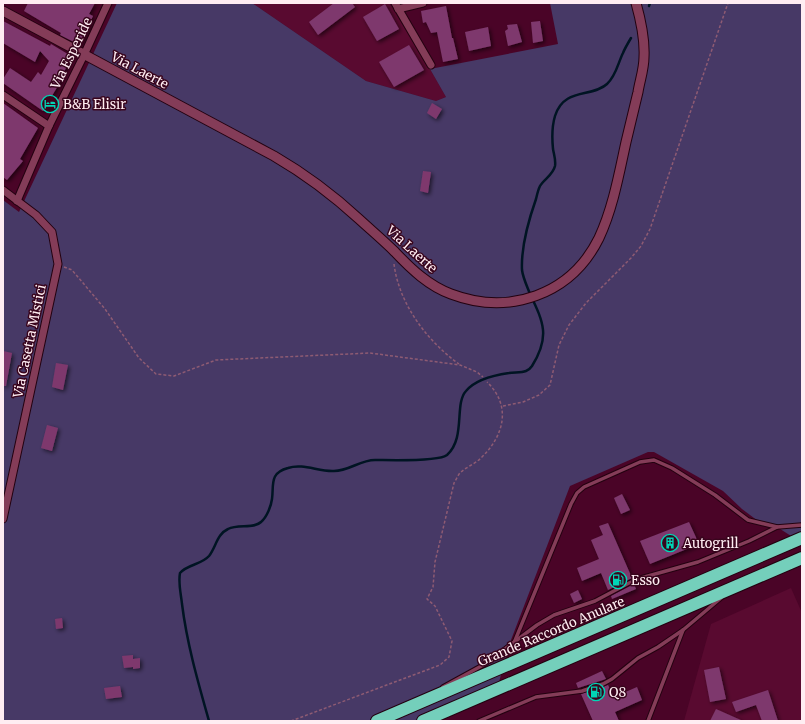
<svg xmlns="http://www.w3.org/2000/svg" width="805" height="724" font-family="Merriweather,serif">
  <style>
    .built { fill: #590a30 }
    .green { fill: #473966 }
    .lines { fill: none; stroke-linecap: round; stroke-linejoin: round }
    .stream { stroke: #001423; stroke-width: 2.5 }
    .building { fill: #7e396d; filter: url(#shadow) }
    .lane-casing { stroke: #230210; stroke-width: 5.5 }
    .street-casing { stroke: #230210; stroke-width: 9 }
    .secondary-casing { stroke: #230210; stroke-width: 11 }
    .highway-casing { stroke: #230210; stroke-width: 14 }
    .path { stroke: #8e5b73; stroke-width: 1.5; stroke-dasharray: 3 2; stroke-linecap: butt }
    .lane { stroke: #843c58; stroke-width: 3.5 }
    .street { stroke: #843c58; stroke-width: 7 }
    .secondary { stroke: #843c58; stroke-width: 9 }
    .highway { stroke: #74cfbb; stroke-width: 12 }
    .labels { text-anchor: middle; stroke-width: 3; stroke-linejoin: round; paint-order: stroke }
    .street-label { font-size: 13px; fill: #ffedf2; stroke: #39051d }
    .poi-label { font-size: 13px; fill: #ffedf2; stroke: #39051d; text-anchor: start }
  </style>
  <defs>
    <filter id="shadow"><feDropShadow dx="2" dy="2" stdDeviation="2" flood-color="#0009"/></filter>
  </defs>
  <rect width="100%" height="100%" fill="#4a0427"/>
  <g class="built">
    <path d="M 252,3 L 389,3 L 430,69 L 446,97 L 436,101 L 366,81 Z"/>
    <path d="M 791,588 L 802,613 L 802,721 L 684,721 L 711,624 Z"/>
  </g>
  <path class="green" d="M 117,3 L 252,3 L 366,81 L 436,101 L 446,97 L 430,69 L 558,44 L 550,3 L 802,3 L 802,543 L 777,527 L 762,524 L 742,509 L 723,491 L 654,452 L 648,452 L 570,486 L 511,640 L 497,689 L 426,721 L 3,721 L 3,200 L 19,212 Z"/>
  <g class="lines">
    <g class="stream">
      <path d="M 649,6 L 650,3"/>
      <path d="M 209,721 C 198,682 187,644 182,604 C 181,594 178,583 180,573 C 188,564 201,565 209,556 C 216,547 217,534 228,529 C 238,524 254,529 261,522 C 267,517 271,506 272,499 C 274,485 269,473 288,468 C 303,463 319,472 334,471 C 349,471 360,460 375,460 C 388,460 438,462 447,455 C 466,438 454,404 466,391 C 475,380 495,375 509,373 C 514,372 521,373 526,371 C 529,370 530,369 532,366 C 550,337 544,323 530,294 C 527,286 523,278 522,270 C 521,249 529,219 536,199 C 537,195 538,190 540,186 C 544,179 553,175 555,166 C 556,160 554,155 553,149 C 552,139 552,126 555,116 C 564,87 592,98 607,84 C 616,76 618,63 623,53 C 625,48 628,43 631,38"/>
    </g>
  </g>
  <g class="building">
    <path d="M 28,3 L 95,3 L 89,14 L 93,16 L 80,45 L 60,35 L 61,33 L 24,11 Z"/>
    <path d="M 334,3 L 352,3 L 355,7 L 318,35 L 309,22 Z"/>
    <path d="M 385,4 L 399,29 L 377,41 L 363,17 Z"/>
    <path d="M 446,6 L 452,38 L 453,38 L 458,59 L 443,62 L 437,32 L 431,33 L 426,22 L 423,23 L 421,11 Z"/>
    <path d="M 3,21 L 50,46 L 51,44 L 71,56 L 59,84 L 43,111 L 3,83 L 3,79 L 10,68 L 31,82 L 38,72 L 41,75 L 49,61 L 40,51 L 35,62 L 3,43 Z"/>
    <path d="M 540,21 L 543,41 L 533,43 L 531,22 Z"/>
    <path d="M 517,24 L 522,42 L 508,46 L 505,31 L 508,29 L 507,25 Z"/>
    <path d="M 488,27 L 491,46 L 469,51 L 465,32 Z"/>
    <path d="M 409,45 L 424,70 L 394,87 L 379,62 Z"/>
    <path d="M 3,103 L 38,128 L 20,159 L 23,161 L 7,180 L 3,177 Z"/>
    <path d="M 432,103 L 442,109 L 436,119 L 427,113 Z"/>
    <path d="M 423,171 L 431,172 L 428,193 L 420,191 Z"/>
    <path d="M 3,351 L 12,353 L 6,386 L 3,386 Z"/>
    <path d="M 56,363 L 68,365 L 63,390 L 52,387 Z"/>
    <path d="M 47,425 L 58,428 L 52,451 L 41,448 Z"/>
    <path d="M 622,494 L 630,510 L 621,514 L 614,498 Z"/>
    <path d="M 689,522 L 699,544 L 650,564 L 640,541 Z"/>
    <path d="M 608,523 L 632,578 L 608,590 L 601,573 L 582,581 L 577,568 L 599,559 L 591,540 L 603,535 L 599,526 Z"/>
    <path d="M 634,584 L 636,589 L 612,599 L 611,596 Z"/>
    <path d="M 578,590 L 582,599 L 574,603 L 570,594 Z"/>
    <path d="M 62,618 L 63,628 L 56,629 L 55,619 Z"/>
    <path d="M 133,655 L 133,659 L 140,658 L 140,668 L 133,669 L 133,667 L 124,668 L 122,656 Z"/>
    <path d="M 719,667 L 726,699 L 710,702 L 704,670 Z"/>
    <path d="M 602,671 L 606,679 L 578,688 L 576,683 Z"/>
    <path d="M 608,685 L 614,697 L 637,687 L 642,700 L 615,712 L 619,721 L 593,721 L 581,694 Z"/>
    <path d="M 120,686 L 122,697 L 106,699 L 104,688 Z"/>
    <path d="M 768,690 L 778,721 L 762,721 L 756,705 L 736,712 L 732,702 Z"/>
    <path d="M 716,709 L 743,721 L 710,721 Z"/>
  </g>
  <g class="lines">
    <defs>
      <g id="lane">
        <path d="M 514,643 L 571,504 L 577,493 L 584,487 L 640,462 L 654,460 L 672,468 L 715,495 L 748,520 L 777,527 L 802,525"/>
        <path d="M 443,687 L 485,664 L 537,625 L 554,615 L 595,601 L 629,583 L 641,578 L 698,562 L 749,541 L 777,527"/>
        <path d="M 479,721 L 536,697 L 582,691 L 603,684 L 612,679 L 638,658 L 658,647 L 683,630 L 721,598"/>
        <path d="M 648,721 L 683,630"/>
      </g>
      <g id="street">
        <path d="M 395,3 L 431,65"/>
        <path d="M 398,9 L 423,3"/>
        <path d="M 3,95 L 49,126"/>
        <path d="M 3,190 L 36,215 L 52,232 L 58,264 L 3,519"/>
        <path d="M 17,201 L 49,126 L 84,55 L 108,3"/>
      </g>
      <path id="secondary" d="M 3,11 L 274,156 C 305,174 333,195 359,219 C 371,230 384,241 395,252 C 411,269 429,286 451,294 C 509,316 571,295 599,238 C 613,208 619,174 626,142 C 630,125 634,109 638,92 C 640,80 644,69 644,57 C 645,39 641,21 636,3"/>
      <g id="highway">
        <path d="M 377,721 L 802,538"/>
        <path d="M 423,721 L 802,558"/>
      </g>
    </defs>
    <use href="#lane" class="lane-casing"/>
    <use href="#street" class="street-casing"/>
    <use href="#secondary" class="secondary-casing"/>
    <use href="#highway" class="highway-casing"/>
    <g class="path">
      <path d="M 394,264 C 399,304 427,341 459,364"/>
      <path d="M 64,267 L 72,270 L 105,309 L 139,358 L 156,374 L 174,376 L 216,360 L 370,353 L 460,365 L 477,372 L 483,377"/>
      <path d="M 503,406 L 523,402 L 539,395 L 550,385 L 559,345 L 569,325 L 586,303 L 631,258 L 641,246 L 650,229 L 728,3"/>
      <path d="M 291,721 L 440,665 L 449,657 L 452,641 L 435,606 L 427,599 L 433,587 L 435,562 L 454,483 C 456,480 458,475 460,473 C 466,467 475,464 481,458 C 504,436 512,406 487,382"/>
    </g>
    <use href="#lane" class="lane"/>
    <use href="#street" class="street"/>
    <use href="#secondary" class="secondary"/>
    <use href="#highway" class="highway"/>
  </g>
  <defs>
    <symbol id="hotel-ring" viewBox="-11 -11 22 22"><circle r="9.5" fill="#39051d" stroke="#01d5b6" stroke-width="1.5"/><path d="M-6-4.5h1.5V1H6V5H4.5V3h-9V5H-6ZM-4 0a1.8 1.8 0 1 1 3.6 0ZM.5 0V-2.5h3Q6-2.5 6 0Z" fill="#01d5b6"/></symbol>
    <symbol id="building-ring" viewBox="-11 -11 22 22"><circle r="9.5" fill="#39051d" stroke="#01d5b6" stroke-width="1.5"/><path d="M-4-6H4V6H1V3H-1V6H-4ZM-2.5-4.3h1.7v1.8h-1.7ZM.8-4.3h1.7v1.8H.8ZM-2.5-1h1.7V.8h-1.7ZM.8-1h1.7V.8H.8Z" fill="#01d5b6"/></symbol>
    <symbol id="fuel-ring" viewBox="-11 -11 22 22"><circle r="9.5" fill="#39051d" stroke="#01d5b6" stroke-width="1.5"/><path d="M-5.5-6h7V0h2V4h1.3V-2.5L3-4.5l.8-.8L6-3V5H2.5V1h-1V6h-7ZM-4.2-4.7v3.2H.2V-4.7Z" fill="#01d5b6"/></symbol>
  </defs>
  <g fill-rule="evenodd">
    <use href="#hotel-ring" x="40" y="94" width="20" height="20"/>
    <use href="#building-ring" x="660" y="533" width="20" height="20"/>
    <use href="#fuel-ring" x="608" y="570" width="20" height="20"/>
    <use href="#fuel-ring" x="586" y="682" width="20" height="20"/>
  </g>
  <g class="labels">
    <g class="street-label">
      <text transform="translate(71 53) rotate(-64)" y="5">Via Esperide</text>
      <text transform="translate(140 70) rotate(28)" y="5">Via Laerte</text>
      <text transform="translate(412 249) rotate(42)" y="5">Via Laerte</text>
      <text transform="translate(29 341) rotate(-78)" y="5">Via Casetta Mistici</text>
      <text transform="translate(551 631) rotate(-23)" y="5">Grande Raccordo Anulare</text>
    </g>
    <g class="poi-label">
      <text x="63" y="109">B&amp;B Elisir</text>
      <text x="683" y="548">Autogrill</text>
      <text x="631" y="585">Esso</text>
      <text x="609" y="697">Q8</text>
    </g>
  </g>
  <rect width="805" height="724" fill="none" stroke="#ffedf2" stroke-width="8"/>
</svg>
